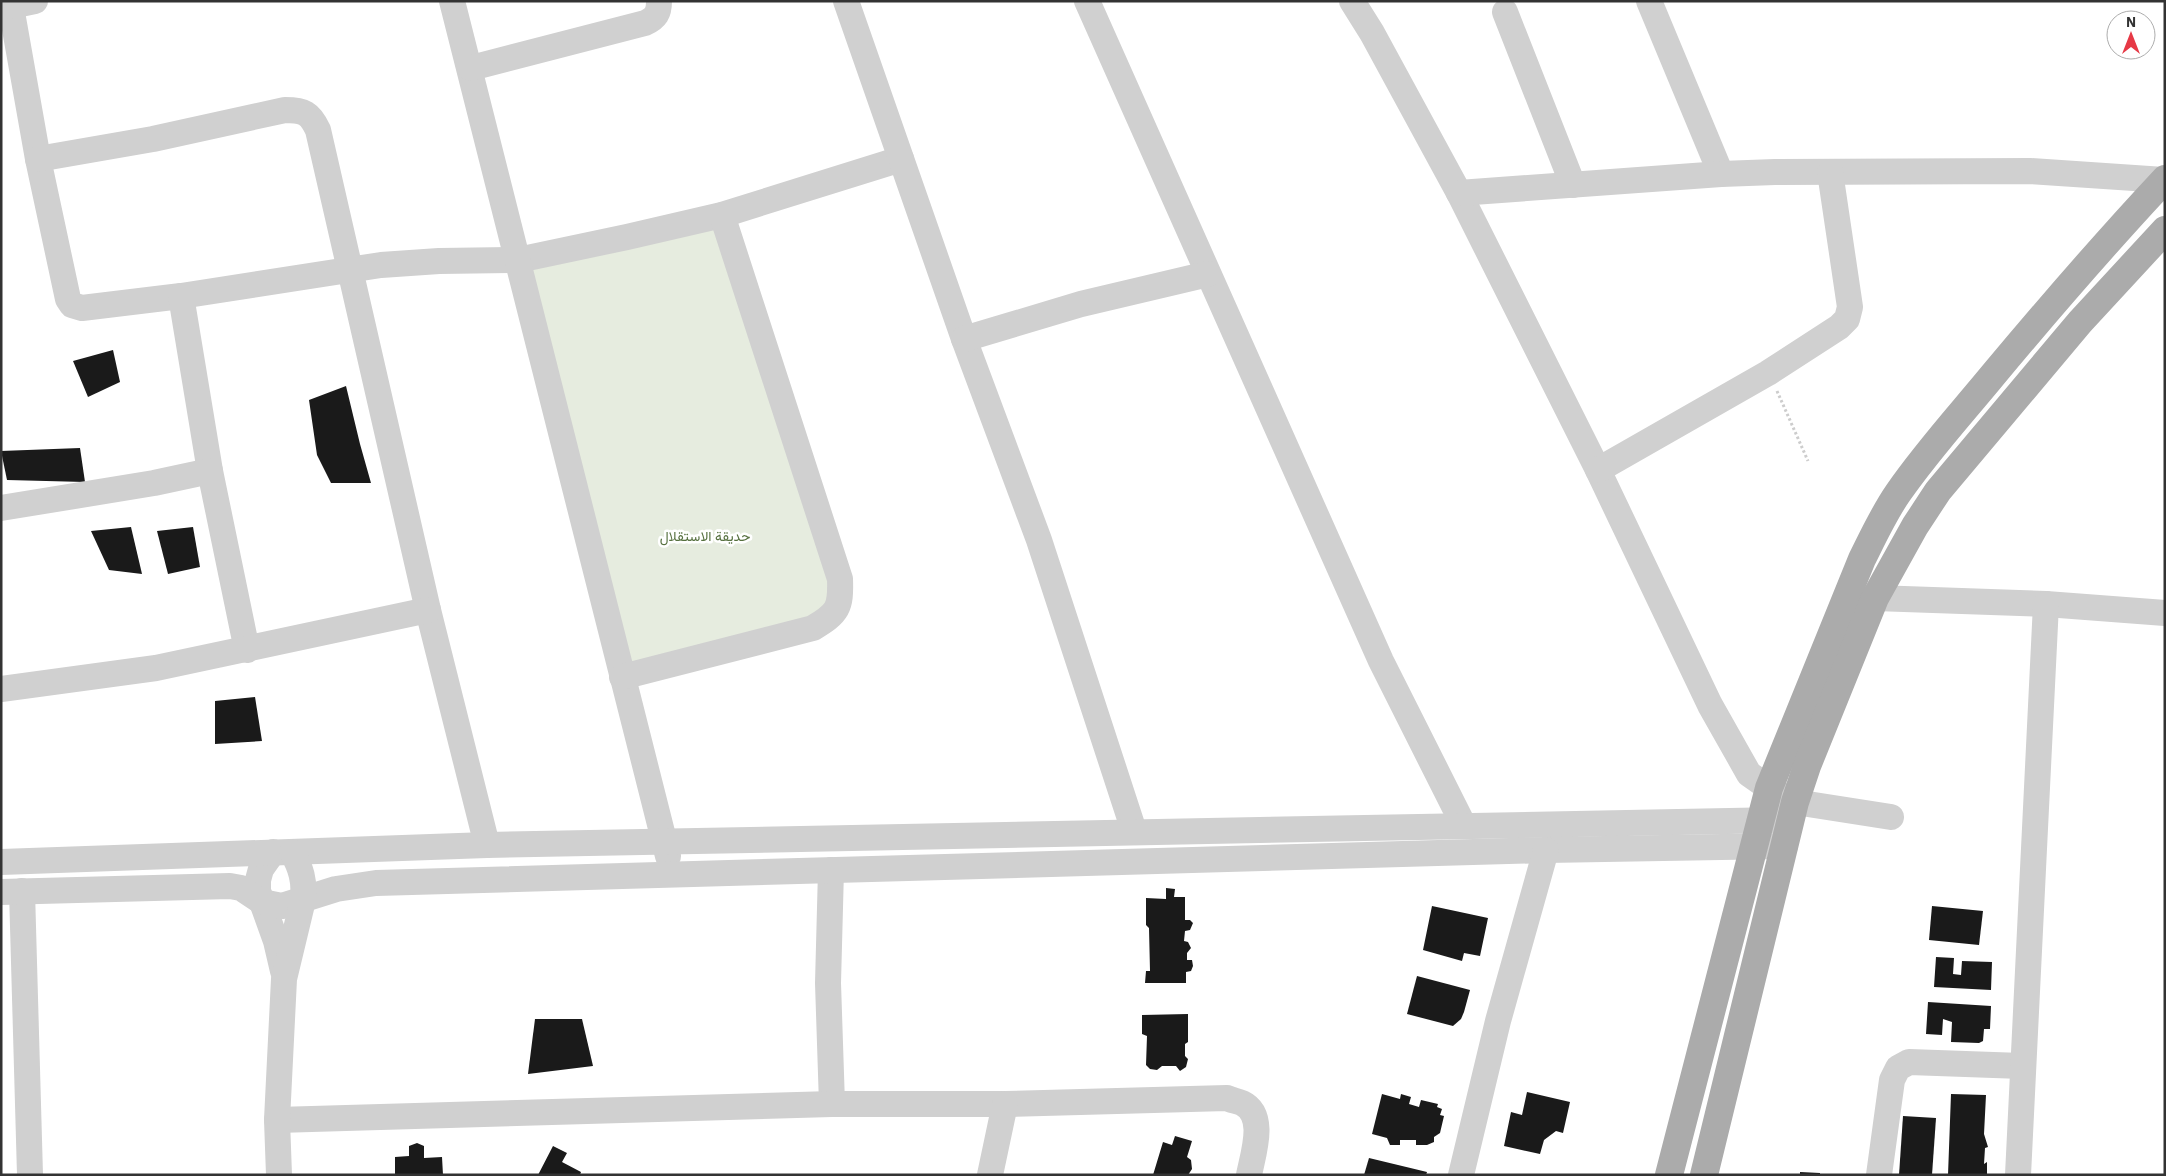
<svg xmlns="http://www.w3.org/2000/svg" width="2166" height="1176" font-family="'IBM Plex Sans',Vazirmatn,sans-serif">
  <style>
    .green { fill: #e6ecdf }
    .building { fill: #1a1a1a }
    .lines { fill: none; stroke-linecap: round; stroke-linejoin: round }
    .path { stroke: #cdcdcd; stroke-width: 3; stroke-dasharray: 2.5 2.5; stroke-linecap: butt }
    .minor { stroke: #d0d0d0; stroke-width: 26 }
    .major { stroke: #ababab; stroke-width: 28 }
    .labels { text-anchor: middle; stroke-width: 5; stroke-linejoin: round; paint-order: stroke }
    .park-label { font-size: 14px; fill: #56703f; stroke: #fff }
  </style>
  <rect width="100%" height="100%" fill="#fff"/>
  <path class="green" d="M 722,215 L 840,579 L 830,618 L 622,677 L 519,267 Z"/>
  <g class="building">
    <path d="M 113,350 L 120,382 L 88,397 L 73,361 Z"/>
    <path d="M 346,386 L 360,444 L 371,483 L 331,483 L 317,455 L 309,400 Z"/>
    <path d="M 80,448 L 85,482 L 7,480 L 1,451 Z"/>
    <path d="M 131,527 L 142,574 L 109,570 L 91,531 Z"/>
    <path d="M 193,527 L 200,567 L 168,574 L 157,531 Z"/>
    <path d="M 255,697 L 262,741 L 215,744 L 215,701 Z"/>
    <path d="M 1166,888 L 1175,889 L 1174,897 L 1185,897 L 1185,920 L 1190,920 L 1193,923 L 1190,930 L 1185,931 L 1184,941 L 1188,942 L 1191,948 L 1187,953 L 1187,960 L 1192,960 L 1193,966 L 1191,971 L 1186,972 L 1186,983 L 1145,983 L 1146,971 L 1150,971 L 1149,928 L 1146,925 L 1146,898 L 1166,899 Z"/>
    <path d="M 1432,906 L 1488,918 L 1480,956 L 1464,953 L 1462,961 L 1423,950 Z"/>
    <path d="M 1932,906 L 1983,911 L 1979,945 L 1929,940 Z"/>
    <path d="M 1936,957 L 1954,958 L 1953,974 L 1961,975 L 1962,961 L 1992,962 L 1991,990 L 1934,987 Z"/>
    <path d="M 1417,976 L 1470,990 L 1464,1012 L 1461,1019 L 1453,1026 L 1407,1014 Z"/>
    <path d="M 1928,1002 L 1991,1006 L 1990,1029 L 1984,1029 L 1983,1041 L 1979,1043 L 1951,1042 L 1952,1022 L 1943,1019 L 1942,1035 L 1926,1034 Z"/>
    <path d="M 1188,1014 L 1188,1042 L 1185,1044 L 1185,1056 L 1188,1059 L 1186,1067 L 1180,1071 L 1176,1066 L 1162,1066 L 1157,1070 L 1150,1069 L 1146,1065 L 1147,1036 L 1142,1034 L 1142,1015 Z"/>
    <path d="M 535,1019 L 582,1019 L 593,1066 L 528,1074 Z"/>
    <path d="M 1527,1092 L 1570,1102 L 1563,1133 L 1556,1131 L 1544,1140 L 1540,1154 L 1504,1146 L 1511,1112 L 1522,1115 Z"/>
    <path d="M 1382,1094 L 1400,1099 L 1401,1094 L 1411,1097 L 1409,1104 L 1419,1107 L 1421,1100 L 1438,1104 L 1437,1107 L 1442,1109 L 1440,1115 L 1444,1116 L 1440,1133 L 1434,1137 L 1434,1142 L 1427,1145 L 1416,1145 L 1416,1140 L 1400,1140 L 1400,1145 L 1390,1145 L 1387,1138 L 1372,1134 Z"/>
    <path d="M 1951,1094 L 1986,1095 L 1984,1134 L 1988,1147 L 1985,1148 L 1984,1164 L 1987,1162 L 1987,1175 L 1948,1175 Z"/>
    <path d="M 1903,1116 L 1936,1118 L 1932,1175 L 1899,1175 Z"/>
    <path d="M 1175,1136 L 1192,1141 L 1187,1157 L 1191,1160 L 1192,1169 L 1188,1175 L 1153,1175 L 1163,1142 L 1172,1145 Z"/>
    <path d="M 417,1143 L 424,1146 L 424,1158 L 442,1157 L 443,1175 L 395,1175 L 395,1157 L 409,1156 L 409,1146 Z"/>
    <path d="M 553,1146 L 567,1153 L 562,1162 L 581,1172 L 580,1175 L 538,1175 Z"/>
    <path d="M 1369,1158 L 1427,1172 L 1426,1175 L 1364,1175 Z"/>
    <path d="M 1800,1172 L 1820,1173 L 1820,1175 L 1800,1175 Z"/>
  </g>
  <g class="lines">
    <path class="path" d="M 1777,391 L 1808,461"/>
    <g class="minor">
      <path d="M 10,1 L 38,159 L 68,299 L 72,305 L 82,308 L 181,296 L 381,265 L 439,261 L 518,260 L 627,237 L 722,215 L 901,159"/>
      <path d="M 452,1 L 668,856"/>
      <path d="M 846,1 L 964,339 L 1039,540 L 1134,831"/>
      <path d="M 1087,1 L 1381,661 L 1464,826"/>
      <path d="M 1352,1 L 1372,33 L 1459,193 L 1598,470 L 1710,705 L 1749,774 L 1769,788 L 1795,802 L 1891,817"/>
      <path d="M 1649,1 L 1721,174"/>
      <path d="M 11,6 L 35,1"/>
      <path d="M 1505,12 L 1573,185"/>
      <path d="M 471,68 L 645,23 C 656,18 659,13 659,1"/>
      <path d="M 38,159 L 153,139 L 285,110 C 304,110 310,113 318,130 L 428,610 L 487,845"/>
      <path d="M 1459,193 L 1721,174 L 1775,172 L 2030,171 L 2164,180"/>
      <path d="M 181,296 L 210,471"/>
      <path d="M 964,339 L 1081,304 L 1208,274"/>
      <path d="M 1598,470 L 1768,373 L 1839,327 L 1847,319 L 1850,307 L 1830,172"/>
      <path d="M 1,508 L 154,483 L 210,471 L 247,650"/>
      <path d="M 1875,598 L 2046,604 L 2165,613"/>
      <path d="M 622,677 L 813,628 C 838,613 841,608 840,579 L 722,215"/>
      <path d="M 1,689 L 156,668 L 428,610"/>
      <path d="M 273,852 L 261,869 L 258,880 L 258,891 L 276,941 L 283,971"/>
      <path d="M 1,862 L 487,845 L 1781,820"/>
      <path d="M 831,870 L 828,983 L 832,1104"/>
      <path d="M 22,891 L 30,1175"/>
      <path d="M 1,892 L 230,886 L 241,888 L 262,902 L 282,906 L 336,889 L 376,883 L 1546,850 L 1785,846"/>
      <path d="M 277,1120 L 832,1104 L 1005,1104 L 1227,1098 C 1231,1100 1237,1101 1242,1103 C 1267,1115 1253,1154 1249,1175"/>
      <path d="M 279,1175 L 277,1120 L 284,979 L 303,900 C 305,881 301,868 292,852"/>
      <path d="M 990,1175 L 1005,1104"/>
      <path d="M 1461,1175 L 1498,1021 L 1546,850"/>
      <path d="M 1879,1175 L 1892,1080 L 1898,1068 L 1909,1062 L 2022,1066"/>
      <path d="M 2018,1175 L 2046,604"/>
    </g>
    <g class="major">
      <path d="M 1669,1175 L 1769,788 L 1862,559 C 1873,537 1884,513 1898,493 C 1927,451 1961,414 1993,375 C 2049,308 2106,242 2165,179"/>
      <path d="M 1704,1175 L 1795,802 L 1807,766 L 1875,598 L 1915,526 L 1938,491 L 2080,322 L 2165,230"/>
    </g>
  </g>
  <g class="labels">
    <g class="park-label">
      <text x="705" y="541">حديقة الاستقلال</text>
    </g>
  </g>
  <rect width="2166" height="1176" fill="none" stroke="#333333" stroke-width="5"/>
  <g transform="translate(2131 35)"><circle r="24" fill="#ffffff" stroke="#adadad"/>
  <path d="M0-4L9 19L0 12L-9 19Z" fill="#e63946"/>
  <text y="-8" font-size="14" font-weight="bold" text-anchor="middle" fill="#333333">N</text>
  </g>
</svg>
